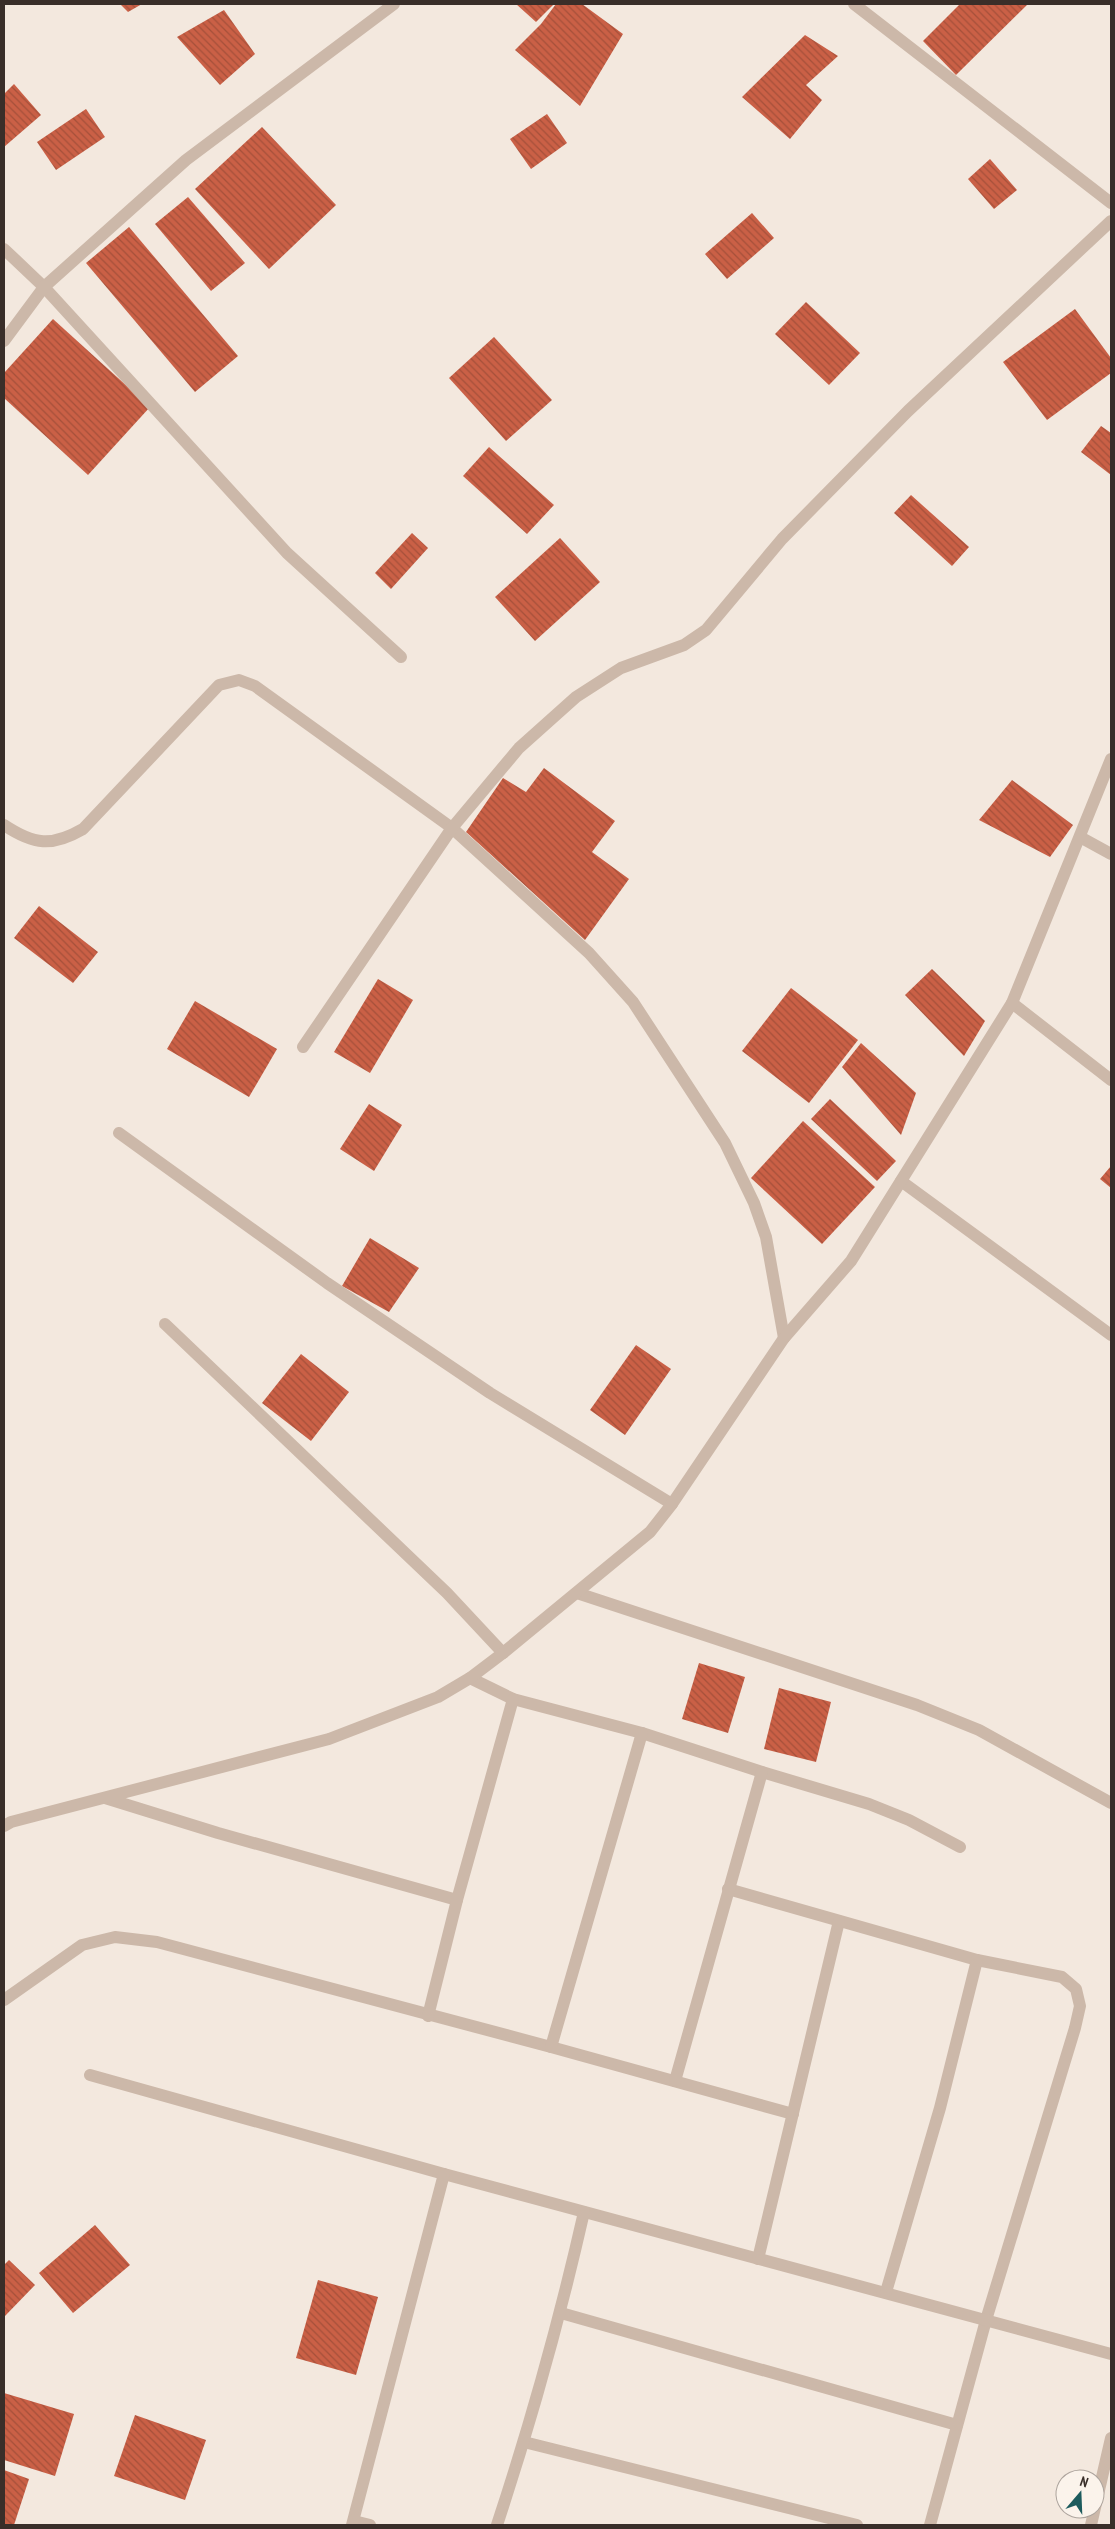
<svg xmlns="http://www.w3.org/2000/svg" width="1115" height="2529" font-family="'PT Sans Narrow',sans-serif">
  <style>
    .building { fill: url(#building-back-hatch) }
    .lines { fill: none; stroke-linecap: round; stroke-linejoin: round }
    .minor { stroke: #ccb8a9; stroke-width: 12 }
  </style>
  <defs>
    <pattern id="building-back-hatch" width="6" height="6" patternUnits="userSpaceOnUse" patternTransform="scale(1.25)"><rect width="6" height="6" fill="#ca6046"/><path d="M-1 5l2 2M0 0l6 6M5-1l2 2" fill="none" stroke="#a5503a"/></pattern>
  </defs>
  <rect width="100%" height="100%" fill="#f3e8de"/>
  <g class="building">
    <path d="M 120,4 L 142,4 L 128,12 Z"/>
    <path d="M 516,4 L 554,4 L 536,22 Z"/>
    <path d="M 556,4 L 582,4 L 623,34 L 580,106 L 515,50 L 541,24 Z"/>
    <path d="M 960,4 L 1028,4 L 956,75 L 923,41 Z"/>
    <path d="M 224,10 L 255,54 L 220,85 L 177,37 Z"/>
    <path d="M 805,35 L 838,56 L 806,85 L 822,100 L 790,139 L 742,97 Z"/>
    <path d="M 14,84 L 41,115 L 4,147 L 4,94 Z"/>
    <path d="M 86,109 L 105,137 L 56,170 L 37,142 Z"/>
    <path d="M 547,114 L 567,143 L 531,169 L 510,139 Z"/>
    <path d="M 262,127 L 336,205 L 269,269 L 195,189 Z"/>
    <path d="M 990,159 L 1017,190 L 994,209 L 968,179 Z"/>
    <path d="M 188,197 L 245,263 L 211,291 L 155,224 Z"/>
    <path d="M 752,213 L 774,238 L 727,279 L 705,254 Z"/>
    <path d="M 129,227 L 238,356 L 195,392 L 86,263 Z"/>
    <path d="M 806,302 L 860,353 L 829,385 L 775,334 Z"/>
    <path d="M 1075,309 L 1111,358 L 1111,373 L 1047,420 L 1003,362 Z"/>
    <path d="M 53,319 L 150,407 L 88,475 L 4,398 L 4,373 Z"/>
    <path d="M 494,337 L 552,400 L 506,441 L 449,378 Z"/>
    <path d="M 1101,426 L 1111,433 L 1111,475 L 1081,452 Z"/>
    <path d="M 489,447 L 554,505 L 527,534 L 463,476 Z"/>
    <path d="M 911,495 L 969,547 L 952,566 L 894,513 Z"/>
    <path d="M 412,533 L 428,548 L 391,589 L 375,573 Z"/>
    <path d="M 560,538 L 600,582 L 535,641 L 495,597 Z"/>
    <path d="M 544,768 L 615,821 L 592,852 L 629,879 L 585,940 L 466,832 L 503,778 L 526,792 Z"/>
    <path d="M 1012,780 L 1073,825 L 1050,857 L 979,820 Z"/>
    <path d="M 39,906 L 98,952 L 73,983 L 14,938 Z"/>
    <path d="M 932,969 L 985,1021 L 964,1056 L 905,995 Z"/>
    <path d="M 378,979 L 413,1000 L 370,1073 L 334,1052 Z"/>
    <path d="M 791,988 L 858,1040 L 809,1103 L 742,1051 Z"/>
    <path d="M 195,1001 L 277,1049 L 249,1097 L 167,1049 Z"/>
    <path d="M 861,1043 L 916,1093 L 901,1135 L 842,1067 Z"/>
    <path d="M 830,1099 L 896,1161 L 877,1181 L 811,1119 Z"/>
    <path d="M 369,1104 L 402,1125 L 374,1171 L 340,1149 Z"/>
    <path d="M 803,1121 L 875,1187 L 822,1244 L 751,1178 Z"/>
    <path d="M 1111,1166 L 1111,1188 L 1100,1179 Z"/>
    <path d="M 370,1238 L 419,1268 L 389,1312 L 342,1286 Z"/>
    <path d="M 636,1345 L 671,1369 L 625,1435 L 590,1410 Z"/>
    <path d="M 301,1354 L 349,1392 L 311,1441 L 262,1403 Z"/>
    <path d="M 699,1663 L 745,1677 L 728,1733 L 682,1719 Z"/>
    <path d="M 779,1688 L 831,1702 L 816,1762 L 764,1749 Z"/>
    <path d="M 95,2225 L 130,2265 L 73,2313 L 39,2273 Z"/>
    <path d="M 9,2260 L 35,2285 L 4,2317 L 4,2265 Z"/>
    <path d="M 318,2280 L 378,2297 L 356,2375 L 296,2358 Z"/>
    <path d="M 4,2393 L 74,2414 L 55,2476 L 4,2460 Z"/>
    <path d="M 135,2415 L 206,2440 L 185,2500 L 114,2476 Z"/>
    <path d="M 4,2470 L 29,2479 L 14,2525 L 4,2525 Z"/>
  </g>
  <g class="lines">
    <g class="minor">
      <path d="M 854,4 L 1111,203"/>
      <path d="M 4,249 L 44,287 L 287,553 L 401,657"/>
      <path d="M 4,341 L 44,287 L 186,160 L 394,4"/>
      <path d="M 4,825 C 34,845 52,847 83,829 L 219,685 L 239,680 L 255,686 L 452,828 L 589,953 L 633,1002 L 725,1143 L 754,1203 L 766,1237 L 784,1338"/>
      <path d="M 1080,837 L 1111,854"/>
      <path d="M 1012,1003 L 1111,1080"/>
      <path d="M 303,1047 L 452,828 L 519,748 L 576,697 L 621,668 L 684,645 L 706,630 L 782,539 L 908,411 L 1111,221"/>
      <path d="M 119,1133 L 327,1283 L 490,1393 L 672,1504"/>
      <path d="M 901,1181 L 1111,1335"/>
      <path d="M 165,1324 L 447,1593 L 503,1653"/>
      <path d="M 577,1593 L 917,1705 L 979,1730 L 1111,1803"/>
      <path d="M 470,1678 L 513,1699 L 642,1733 L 762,1772 L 869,1804 L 909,1820 L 960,1847"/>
      <path d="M 105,1798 L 218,1833 L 457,1900"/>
      <path d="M 4,1826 L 11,1822 L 329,1739 L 438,1697 L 470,1678 L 503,1653 L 650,1532 L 672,1504 L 784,1338 L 851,1261 L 1012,1003 L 1111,759"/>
      <path d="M 728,1889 L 977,1960 L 1062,1977 L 1076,1989 L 1080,2006 L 1075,2028 L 986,2320 L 930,2525"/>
      <path d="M 4,2000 L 82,1945 L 115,1937 L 157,1942 L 551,2047 L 793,2114"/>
      <path d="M 428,2016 L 457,1900 L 513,1699"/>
      <path d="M 551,2047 L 642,1733"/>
      <path d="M 90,2075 L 444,2174 L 1111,2354"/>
      <path d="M 675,2081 L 762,1772"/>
      <path d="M 758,2259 L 839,1921"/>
      <path d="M 886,2292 L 940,2108 L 977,1960"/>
      <path d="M 561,2313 L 957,2425"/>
      <path d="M 524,2442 L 857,2525"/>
      <path d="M 354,2521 L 370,2525"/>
      <path d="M 352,2525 L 444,2174"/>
      <path d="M 497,2525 C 531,2422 560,2318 584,2212"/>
      <path d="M 1091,2525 L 1111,2438"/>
    </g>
  </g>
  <rect width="1115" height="2529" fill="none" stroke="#392e29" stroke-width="10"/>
  <g transform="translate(1080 2494) rotate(19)"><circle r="24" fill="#fbf3eb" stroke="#ada49d"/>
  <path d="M0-4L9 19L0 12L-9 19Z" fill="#1d5b5d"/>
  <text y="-8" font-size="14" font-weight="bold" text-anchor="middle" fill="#392e29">N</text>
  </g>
</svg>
